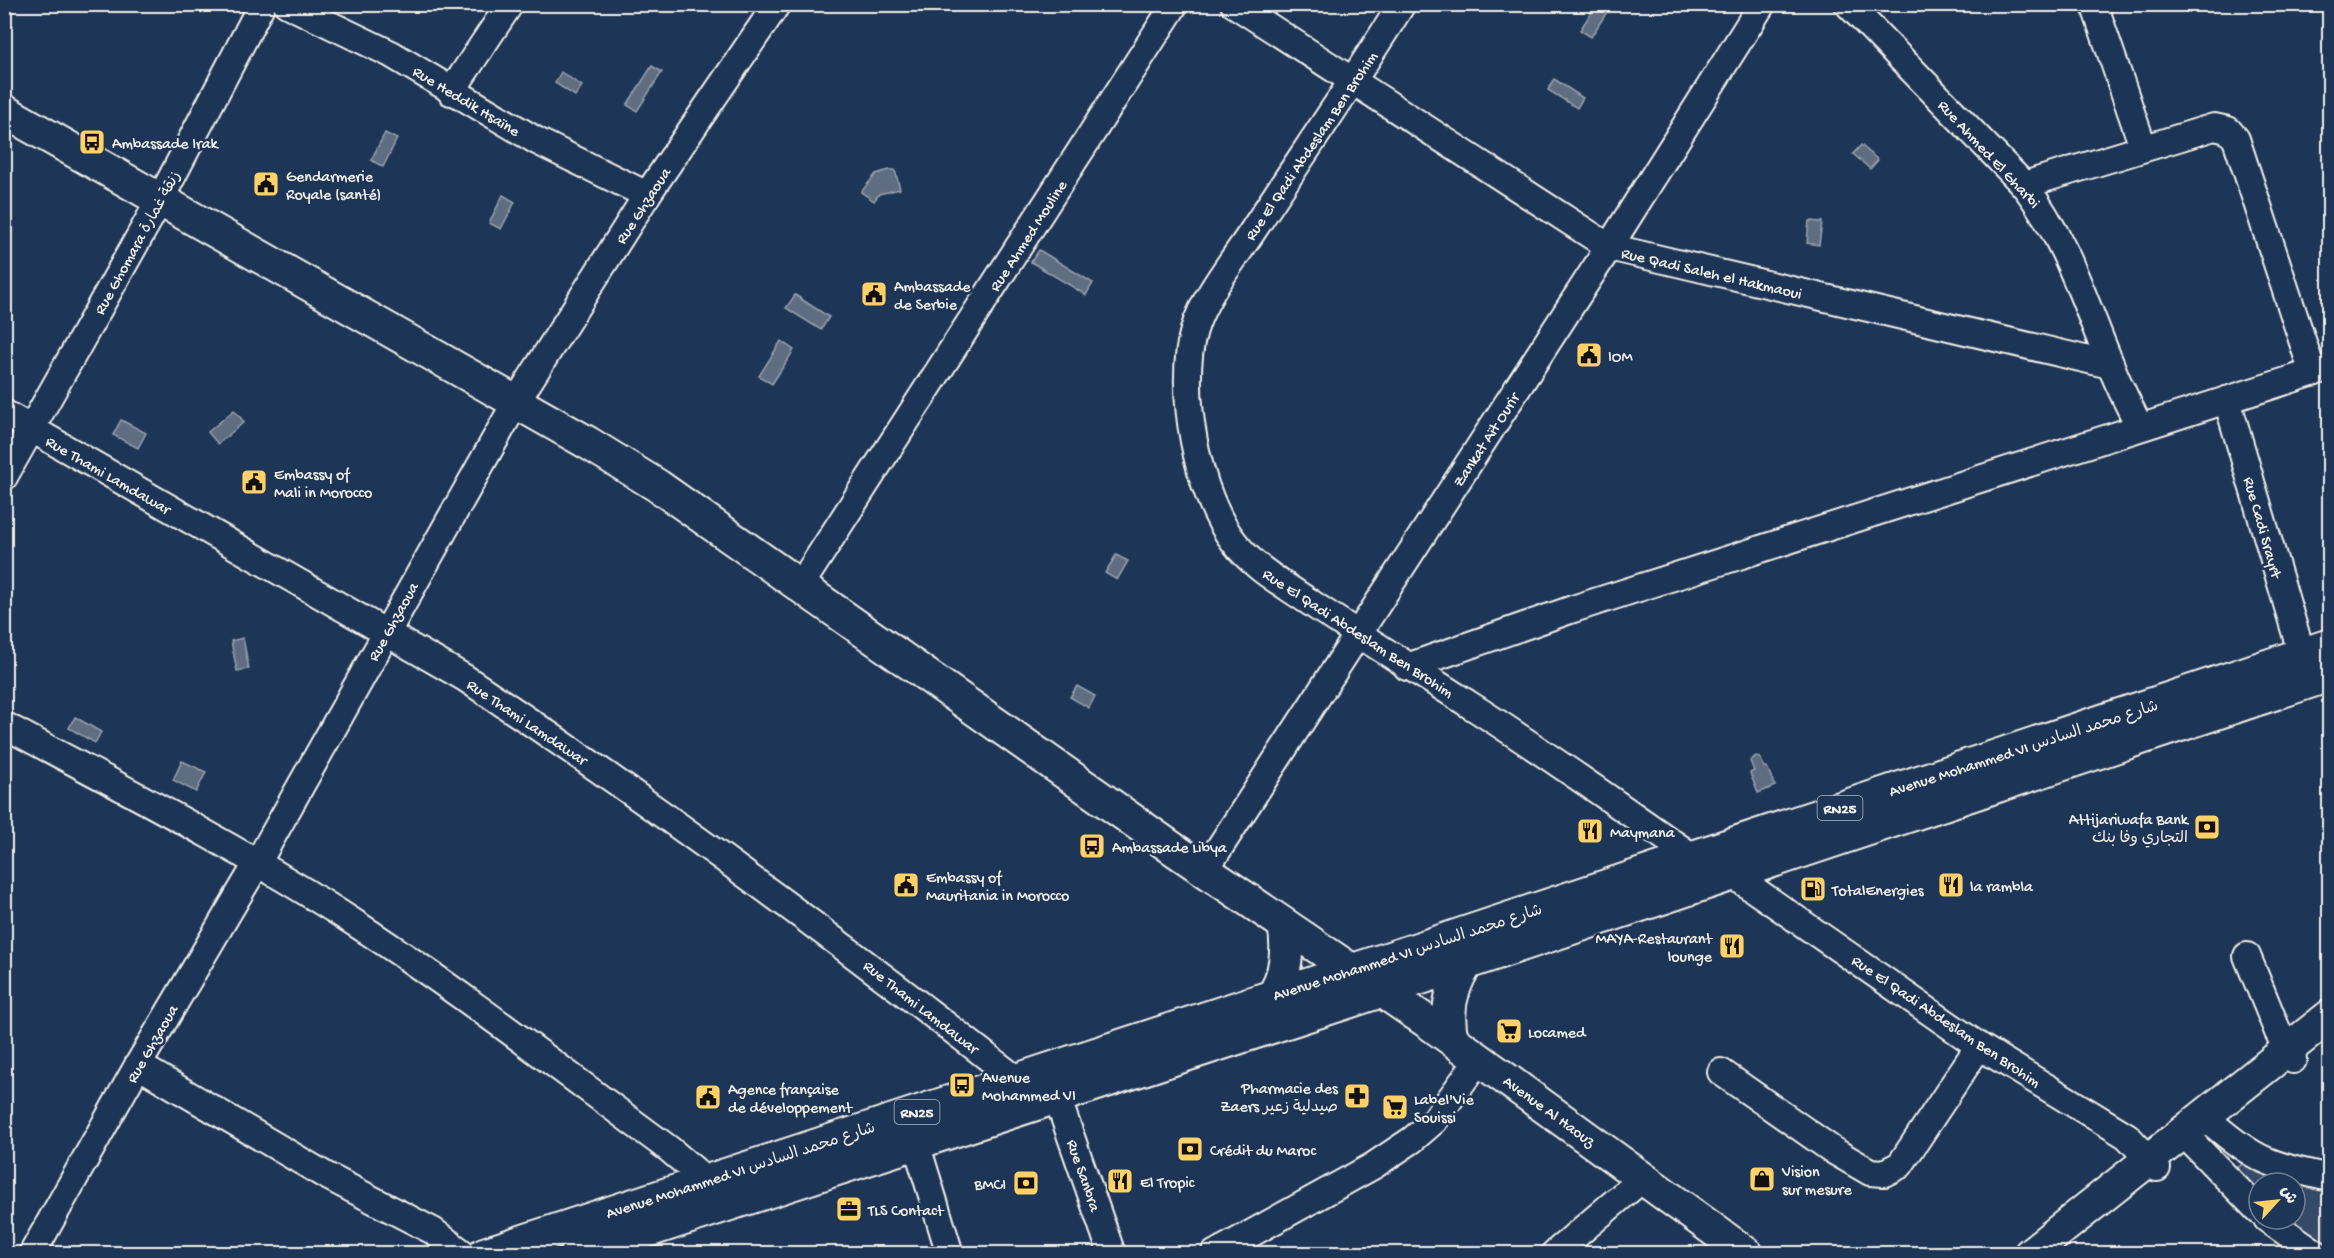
<svg xmlns="http://www.w3.org/2000/svg" width="2334" height="1258" font-family="'Gochi Hand','Playpen Sans Arabic',sans-serif">
  <style>
    .green { fill: #354a67; stroke: #949ea8; stroke-width: 1.5 }
    .water { fill: #5e6d82; stroke: #9aa2ab; stroke-width: 1.5 }
    .lines { fill: none; stroke-linecap: round; stroke-linejoin: round }
    .minor-casing { stroke: #f4f1e8; stroke-width: 30 }
    .major-casing { stroke: #f4f1e8; stroke-width: 36 }
    .minor { stroke: #1d3557; stroke-width: 26 }
    .major { stroke: #1d3557; stroke-width: 32 }
    .labels { text-anchor: middle; stroke-width: 5; stroke-linejoin: round; paint-order: stroke }
    .shield { fill: #1d3557; stroke: #b4b9bc; stroke-width: 1.5 }
    .shield-label { font-size: 15px; font-weight: bold; fill: #f4f1e8 }
    .street-label { font-size: 16px; fill: #f4f1e8; stroke: #1d3557 }
    .poi-label { font-size: 16px; fill: #f4f1e8; stroke: #1d3557; text-anchor: start }
  </style>
  <rect width="100%" height="100%" fill="#1d3557"/>
  <filter id="ink" filterUnits="userSpaceOnUse"><feTurbulence type="fractalNoise" baseFrequency=".0167" numOctaves="2"/><feDisplacementMap in="SourceGraphic" scale="12" xChannelSelector="R" yChannelSelector="G"/><feConvolveMatrix kernelMatrix="1 2 1 2 8 2 1 2 1" color-interpolation-filters="sRGB"/></filter>
  <g filter="url(#ink)">
    <path class="green" d="M 2247,1159 L 2283,1178 L 2329,1193 L 2329,1246 L 2287,1219 L 2295,1219 L 2295,1183 L 2259,1183 L 2259,1194 L 2236,1170 Z"/>
    <g class="water">
      <path d="M 1596,5 L 1607,12 L 1591,37 L 1580,30 Z"/>
      <path d="M 652,66 L 662,72 L 637,111 L 627,105 Z"/>
      <path d="M 561,72 L 582,86 L 575,96 L 555,83 Z"/>
      <path d="M 1554,79 L 1583,98 L 1577,108 L 1548,90 Z"/>
      <path d="M 385,133 L 397,139 L 383,167 L 371,160 Z"/>
      <path d="M 1861,145 L 1878,160 L 1870,169 L 1853,154 Z"/>
      <path d="M 889,170 L 895,170 L 900,189 L 879,194 L 874,201 L 861,192 L 876,174 Z"/>
      <path d="M 503,195 L 515,202 L 501,229 L 489,223 Z"/>
      <path d="M 1809,221 L 1822,222 L 1819,245 L 1807,243 Z"/>
      <path d="M 1039,250 L 1093,283 L 1086,295 L 1031,262 Z"/>
      <path d="M 795,295 L 829,317 L 821,330 L 786,308 Z"/>
      <path d="M 781,341 L 794,350 L 772,384 L 759,376 Z"/>
      <path d="M 234,410 L 244,422 L 218,444 L 208,432 Z"/>
      <path d="M 121,420 L 146,433 L 138,448 L 113,435 Z"/>
      <path d="M 1116,555 L 1128,561 L 1117,580 L 1105,573 Z"/>
      <path d="M 243,638 L 249,669 L 237,671 L 231,641 Z"/>
      <path d="M 1077,686 L 1095,696 L 1089,708 L 1070,697 Z"/>
      <path d="M 75,717 L 101,732 L 95,743 L 69,728 Z"/>
      <path d="M 1756,756 L 1761,759 L 1764,767 L 1767,767 L 1775,786 L 1758,793 L 1750,773 L 1754,771 L 1750,761 Z"/>
      <path d="M 182,761 L 206,772 L 196,792 L 173,780 Z"/>
    </g>
    <g class="lines">
      <defs>
        <g id="minor">
          <path d="M 287,4 L 391,54 L 537,141 L 647,195"/>
          <path d="M 1234,4 L 1609,247 L 2110,365"/>
          <path d="M 1402,4 C 1354,81 1303,154 1254,229 C 1234,260 1205,294 1194,330 C 1177,387 1197,497 1235,543 C 1254,568 1282,583 1308,601 C 1361,637 1416,670 1470,705 C 1546,753 1619,806 1693,857"/>
          <path d="M 1848,4 L 2024,185 C 2066,239 2084,301 2110,363 C 2118,385 2129,405 2139,426"/>
          <path d="M 2094,4 L 2143,147"/>
          <path d="M 451,92 L 510,4"/>
          <path d="M 2024,185 L 2214,127 L 2228,130 L 2236,139 L 2313,373"/>
          <path d="M 2227,400 L 2302,655"/>
          <path d="M 4,413 L 465,678 C 654,804 838,940 1017,1080"/>
          <path d="M 4,477 L 160,200 L 262,4"/>
          <path d="M 800,586 L 1175,4"/>
          <path d="M 1407,667 L 1573,609 L 2330,367"/>
          <path d="M 4,725 C 126,790 249,853 364,929 C 469,998 568,1075 669,1149 L 694,1170 L 701,1181"/>
          <path d="M 1205,870 L 1609,247 L 1762,4"/>
          <path d="M 1733,875 L 1979,1046 L 2127,1136 L 2157,1168"/>
          <path d="M 2247,956 L 2278,1032 L 2293,1060"/>
          <path d="M 138,1065 L 325,1175 L 433,1231 L 464,1254"/>
          <path d="M 1721,1072 L 1834,1151 L 1870,1172 L 1884,1173 L 1900,1165 L 1979,1046"/>
          <path d="M 1057,1097 L 1112,1254"/>
          <path d="M 2213,1124 C 2258,1163 2273,1165 2330,1178"/>
          <path d="M 2183,1133 L 2259,1211"/>
          <path d="M 916,1143 L 950,1254"/>
          <path d="M 2267,1219 L 2317,1254"/>
          <path d="M 32,1254 L 138,1065 L 258,862 L 516,402 L 647,195 L 777,4"/>
          <path d="M 1214,1254 L 1373,1166 L 1412,1140 L 1434,1121 L 1479,1059"/>
          <path d="M 1554,1254 L 1643,1178"/>
        </g>
        <g id="major">
          <path d="M 4,111 L 588,443 L 658,486 L 1172,848 L 1429,1023 L 1747,1254"/>
          <path d="M 1274,995 C 1286,973 1289,950 1284,925"/>
          <path d="M 1452,1039 C 1445,1011 1451,986 1467,963"/>
          <path d="M 484,1254 L 1420,948 L 2330,645"/>
          <path d="M 577,1254 L 1467,963 L 2330,675"/>
          <path d="M 2030,1254 L 2330,1016"/>
        </g>
      </defs>
      <use href="#minor" class="minor-casing"/>
      <use href="#major" class="major-casing"/>
      <use href="#minor" class="minor"/>
      <use href="#major" class="major"/>
    </g>
  </g>
  <defs>
    <symbol id="bus-square" viewBox="-11 -11 22 22"><rect x="-9" y="-9" width="18" height="18" rx="4" fill="#ffd166" stroke="#1d3557"/><path d="M-5-6H5V4H4V6H2V4H-2V6H-4V4H-5ZM-3.5-4V0h7V-4ZM-3.5 1.2v1.5H-2V1.2ZM2 1.2v1.5H3.5V1.2Z" fill="#111"/></symbol>
    <symbol id="civic-square" viewBox="-11 -11 22 22"><rect x="-9" y="-9" width="18" height="18" rx="4" fill="#ffd166" stroke="#1d3557"/><path d="M-.6-6.5H3V-4.5H.6V-3L4-1V1h2V6H-6V1h2V-1L-.6-3ZM-1.2 2.5V6h2.4V2.5Z" fill="#111"/></symbol>
    <symbol id="bank-square" viewBox="-11 -11 22 22"><rect x="-9" y="-9" width="18" height="18" rx="4" fill="#ffd166" stroke="#1d3557"/><path d="M-6-4H6V4H-6ZM0-2.3a2.3 2.3 0 1 0 0 4.6a2.3 2.3 0 1 0 0-4.6Z" fill="#111"/></symbol>
    <symbol id="restaurant-square" viewBox="-11 -11 22 22"><rect x="-9" y="-9" width="18" height="18" rx="4" fill="#ffd166" stroke="#1d3557"/><path d="M-5-6h1v4h1v-4h1v4h1v-4h1v5L-1.5 .5V6h-2V.5L-5-1ZM5-6V6H3V1.5H1.5Q1.5-4 5-6Z" fill="#111"/></symbol>
    <symbol id="fuel-square" viewBox="-11 -11 22 22"><rect x="-9" y="-9" width="18" height="18" rx="4" fill="#ffd166" stroke="#1d3557"/><path d="M-5.5-6h7V0h2V4h1.3V-2.5L3-4.5l.8-.8L6-3V5H2.5V1h-1V6h-7ZM-4.2-4.7v3.2H.2V-4.7Z" fill="#111"/></symbol>
    <symbol id="supermarket-square" viewBox="-11 -11 22 22"><rect x="-9" y="-9" width="18" height="18" rx="4" fill="#ffd166" stroke="#1d3557"/><path d="M-6-5.5h2.5l.6 2H6L4.5 2H-2.5L-4.4-4H-6ZM-1.5 3.2a1.3 1.3 0 1 0 .1 0ZM3 3.2a1.3 1.3 0 1 0 .1 0Z" fill="#111"/></symbol>
    <symbol id="pharmacy-square" viewBox="-11 -11 22 22"><rect x="-9" y="-9" width="18" height="18" rx="4" fill="#ffd166" stroke="#1d3557"/><path d="M-2-6h4v4h4v4h-4v4h-4v-4h-4v-4h4Z" fill="#111"/></symbol>
    <symbol id="shop-square" viewBox="-11 -11 22 22"><rect x="-9" y="-9" width="18" height="18" rx="4" fill="#ffd166" stroke="#1d3557"/><path d="M-5-2.5h2.3a2.7 3.5 0 0 1 5.4 0H5L5.5 6h-11ZM-1.5-2.5h3a1.5 2.3 0 0 0-3 0Z" fill="#111"/></symbol>
    <symbol id="office-square" viewBox="-11 -11 22 22"><rect x="-9" y="-9" width="18" height="18" rx="4" fill="#ffd166" stroke="#1d3557"/><path d="M-6-3h4V-5.5h4V-3h4V5H-6ZM-1-4.5V-3h2v-1.5ZM-6 0V1H6V0Z" fill="#111"/></symbol>
  </defs>
  <g fill-rule="evenodd">
    <use href="#bus-square" x="77" y="127" width="30" height="30"/>
    <use href="#civic-square" x="251" y="169" width="30" height="30"/>
    <use href="#civic-square" x="859" y="279" width="30" height="30"/>
    <use href="#civic-square" x="1574" y="340" width="30" height="30"/>
    <use href="#civic-square" x="239" y="467" width="30" height="30"/>
    <use href="#bank-square" x="2192" y="812" width="30" height="30"/>
    <use href="#restaurant-square" x="1575" y="816" width="30" height="30"/>
    <use href="#bus-square" x="1077" y="831" width="30" height="30"/>
    <use href="#civic-square" x="891" y="870" width="30" height="30"/>
    <use href="#restaurant-square" x="1936" y="870" width="30" height="30"/>
    <use href="#fuel-square" x="1798" y="874" width="30" height="30"/>
    <use href="#restaurant-square" x="1717" y="931" width="30" height="30"/>
    <use href="#supermarket-square" x="1494" y="1016" width="30" height="30"/>
    <use href="#bus-square" x="947" y="1070" width="30" height="30"/>
    <use href="#pharmacy-square" x="1342" y="1081" width="30" height="30"/>
    <use href="#civic-square" x="693" y="1082" width="30" height="30"/>
    <use href="#supermarket-square" x="1380" y="1092" width="30" height="30"/>
    <use href="#bank-square" x="1175" y="1134" width="30" height="30"/>
    <use href="#shop-square" x="1747" y="1164" width="30" height="30"/>
    <use href="#restaurant-square" x="1105" y="1166" width="30" height="30"/>
    <use href="#bank-square" x="1011" y="1168" width="30" height="30"/>
    <use href="#office-square" x="834" y="1194" width="30" height="30"/>
  </g>
  <g class="labels">
    <g class="shield">
      <rect x="1817.5" y="796" width="45" height="24" rx="4.5"/>
      <rect x="894.5" y="1100" width="45" height="24" rx="4.5"/>
    </g>
    <g class="shield-label">
      <text x="1840" y="813">RN25</text>
      <text x="917" y="1117">RN25</text>
    </g>
    <g class="street-label">
      <text transform="translate(467 100) rotate(31)" y="6">Rue Heddik Hsaïne</text>
      <text transform="translate(1310 145) rotate(-56)" y="6">Rue El Qadi Abdeslam Ben Brohim</text>
      <text transform="translate(1990 153) rotate(47)" y="6">Rue Ahmed El Gharbi</text>
      <text transform="translate(642 205) rotate(-57)" y="6">Rue Ghzaoua</text>
      <text transform="translate(1027 235) rotate(-57)" y="6">Rue Ahmed Mouline</text>
      <text transform="translate(136 242) rotate(-61)" y="6">Rue Ghomara زنقة غمارة</text>
      <text transform="translate(1712 272) rotate(13)" y="6">Rue Qadi Saleh el Hakmaoui</text>
      <text transform="translate(1485 439) rotate(-57)" y="6">Zankat Aït Ourir</text>
      <text transform="translate(109 474) rotate(30)" y="6">Rue Thami Lamdawar</text>
      <text transform="translate(2264 527) rotate(74)" y="6">Rue Cadi Srayrt</text>
      <text transform="translate(392 621) rotate(-61)" y="6">Rue Ghzaoua</text>
      <text transform="translate(1359 632) rotate(33)" y="6">Rue El Qadi Abdeslam Ben Brohim</text>
      <text transform="translate(528 721) rotate(34)" y="6">Rue Thami Lamdawar</text>
      <text transform="translate(2023 747) rotate(-18)" y="6">Avenue Mohammed VI شارع محمد السادس</text>
      <text transform="translate(1407 951) rotate(-18)" y="6">Avenue Mohammed VI شارع محمد السادس</text>
      <text transform="translate(922 1006) rotate(38)" y="6">Rue Thami Lamdawar</text>
      <text transform="translate(1947 1020) rotate(34)" y="6">Rue El Qadi Abdeslam Ben Brohim</text>
      <text transform="translate(151 1043) rotate(-60)" y="6">Rue Ghzaoua</text>
      <text transform="translate(1550 1110) rotate(36)" y="6">Avenue Al Haouz</text>
      <text transform="translate(740 1169) rotate(-18)" y="6">Avenue Mohammed VI شارع محمد السادس</text>
      <text transform="translate(1085 1175) rotate(71)" y="6">Rue Sanbra</text>
    </g>
    <g class="poi-label">
      <text x="112" y="148">Ambassade Irak</text>
      <text x="286" y="181">Gendarmerie<tspan x="286" dy="18">Royale (santé)</tspan></text>
      <text x="894" y="291">Ambassade<tspan x="894" dy="18">de Serbie</tspan></text>
      <text x="1608" y="361">IOM</text>
      <text x="274" y="479">Embassy of<tspan x="274" dy="18">Mali in Morocco</tspan></text>
      <text x="2188" y="824" text-anchor="end">Attijariwafa Bank<tspan x="2188" dy="18">التجاري وفا بنك</tspan></text>
      <text x="1610" y="837">Maymana</text>
      <text x="1112" y="852">Ambassade Libya</text>
      <text x="926" y="882">Embassy of<tspan x="926" dy="18">Mauritania in Morocco</tspan></text>
      <text x="1970" y="891">la rambla</text>
      <text x="1832" y="895">TotalEnergies</text>
      <text x="1712" y="943" text-anchor="end">MAYA-Restaurant<tspan x="1712" dy="18">lounge</tspan></text>
      <text x="1528" y="1037">Locamed</text>
      <text x="982" y="1082">Avenue<tspan x="982" dy="18">Mohammed VI</tspan></text>
      <text x="1338" y="1093" text-anchor="end">Pharmacie des<tspan x="1338" dy="18">Zaers صيدلية زعير</tspan></text>
      <text x="728" y="1094">Agence française<tspan x="728" dy="18">de développement</tspan></text>
      <text x="1414" y="1104">Label'Vie<tspan x="1414" dy="18">Souissi</tspan></text>
      <text x="1210" y="1155">Crédit du Maroc</text>
      <text x="1782" y="1176">Vision<tspan x="1782" dy="18">sur mesure</tspan></text>
      <text x="1140" y="1187">El Tropic</text>
      <text x="1006" y="1189" text-anchor="end">BMCI</text>
      <text x="868" y="1215">TLS Contact</text>
    </g>
  </g>
  <rect width="2334" height="1258" fill="none" stroke="#1d3557" stroke-width="24"/>
  <rect x="12" y="12" width="2310" height="1234" fill="none" stroke="#f4f1e8" stroke-width="2" filter="url(#ink)"/>
  <g transform="translate(2277 1201) rotate(63)"><circle r="28" fill="#1d3557" stroke="#738091" stroke-width="1.5"/>
  <path d="M0-4.5L10 22L0 15L-10 22Z" fill="#ffd166"/>
  <text y="-9" font-size="16" font-weight="bold" text-anchor="middle" fill="#f4f1e8">ش</text>
  </g>
</svg>
